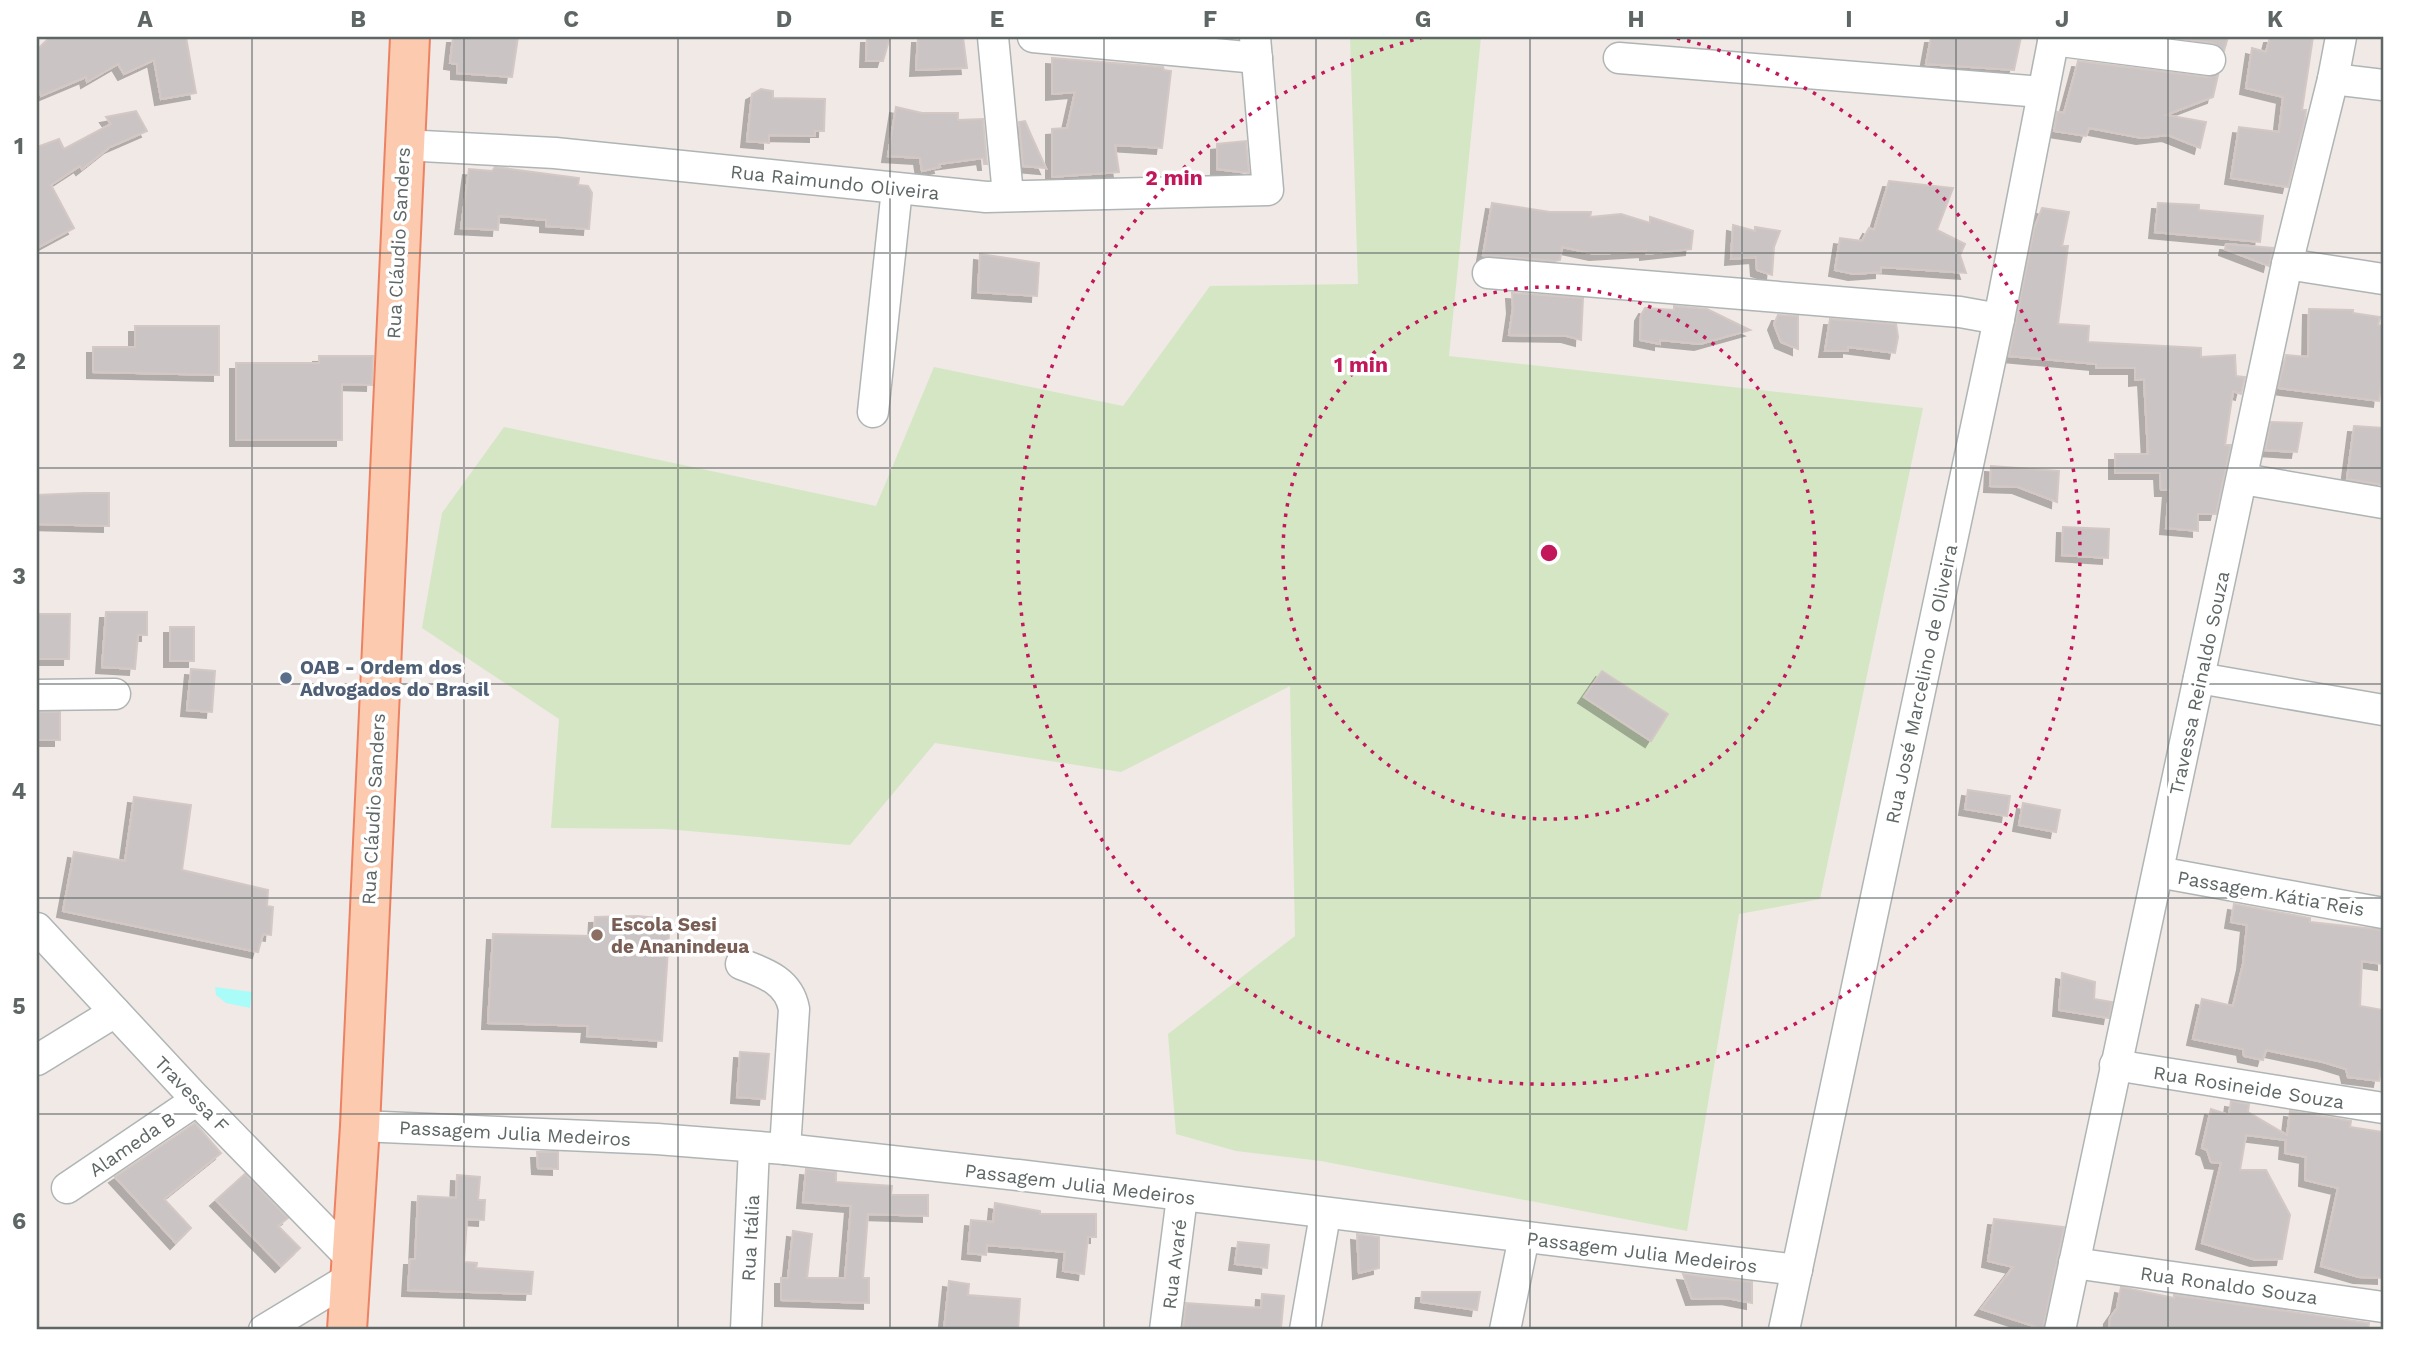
<svg xmlns="http://www.w3.org/2000/svg" width="2420" height="1367" font-family="'Work Sans',sans-serif">
  <style>
    .green { fill: #d5e6c4 }
    .water { fill: #aafcf8 }
    .building { fill: #cbc4c4; stroke: #d4c8c5; stroke-width: 2; filter: url(#shadow) }
    .lines { fill: none; stroke-linecap: round; stroke-linejoin: round }
    .minor-casing { stroke: #afb5b5; stroke-width: 33 }
    .major-casing { stroke: #ed8262; stroke-width: 42 }
    .minor { stroke: #fff; stroke-width: 30 }
    .major { stroke: #fccaaf; stroke-width: 38 }
    .grid { fill: none; stroke: #5e6666; stroke-width: 2; stroke-opacity: 0.55 }
    .ring { fill: none; stroke: #c2185b; stroke-width: 3.5; stroke-dasharray: 3.5 7 }
    .service-dot { fill: #5c6f8a; stroke: #fff; stroke-width: 2.5 }
    .education-dot { fill: #8d6e63; stroke: #fff; stroke-width: 2.5 }
    .labels { text-anchor: middle; stroke-width: 7; stroke-linejoin: round; paint-order: stroke }
    .street-label { font-size: 19px; fill: #5e6666; stroke: #fff }
    .service-label { font-size: 19px; font-weight: bold; fill: #4e5e75; stroke: #fff; text-anchor: start }
    .education-label { font-size: 19px; font-weight: bold; fill: #785e54; stroke: #fff; text-anchor: start }
    .centre { fill: #c2185b; stroke: #fff; stroke-width: 3.5 }
    .ring-label { font-size: 21px; text-anchor: middle; font-weight: bold; fill: #c2185b; stroke: #fff; stroke-width: 7; stroke-linejoin: round; paint-order: stroke }
    .neatline { fill: none; stroke: #5e6666; stroke-width: 2.5 }
    .grid-label { font-size: 23px; text-anchor: middle; font-weight: bold; fill: #5e6666 }
  </style>
  <defs>
    <filter id="shadow"><feDropShadow dx="-6" dy="6" stdDeviation="0" flood-color="#0004"/></filter>
  </defs>
  <rect width="100%" height="100%" fill="#f0e9e6"/>
  <path class="green" d="M 1350,37 L 1481,37 L 1449,356 L 1923,408 L 1820,899 L 1739,914 L 1687,1231 L 1321,1161 L 1236,1151 L 1176,1134 L 1168,1034 L 1295,936 L 1290,686 L 1121,772 L 935,743 L 850,845 L 665,829 L 551,828 L 559,719 L 422,628 L 442,513 L 504,427 L 876,506 L 934,367 L 1123,406 L 1210,286 L 1358,284 Z"/>
  <path class="water" d="M 215,987 L 252,992 L 250,1008 L 226,1003 L 216,995 Z"/>
  <g class="building">
    <path d="M 50,37 L 186,37 L 196,93 L 161,99 L 154,60 L 124,74 L 118,64 L 87,82 L 86,77 L 41,96 L 37,85 L 37,50 Z"/>
    <path d="M 453,37 L 518,37 L 512,77 L 457,73 L 457,64 L 450,63 Z"/>
    <path d="M 867,37 L 890,37 L 883,61 L 866,61 Z"/>
    <path d="M 918,37 L 963,37 L 967,68 L 916,70 Z"/>
    <path d="M 1931,37 L 2021,37 L 2014,70 L 1926,64 Z"/>
    <path d="M 2166,37 L 2228,37 L 2224,51 L 2212,43 Z"/>
    <path d="M 2270,37 L 2313,37 L 2302,110 L 2306,110 L 2305,119 L 2288,187 L 2231,178 L 2239,127 L 2279,132 L 2283,97 L 2246,88 L 2252,48 L 2266,52 Z"/>
    <path d="M 1052,58 L 1163,67 L 1164,70 L 1171,71 L 1162,148 L 1115,145 L 1119,172 L 1052,177 L 1052,129 L 1067,128 L 1075,92 L 1052,94 Z"/>
    <path d="M 2078,61 L 2208,77 L 2218,75 L 2213,97 L 2166,115 L 2206,122 L 2200,148 L 2168,135 L 2142,138 L 2089,128 L 2086,136 L 2054,131 L 2057,112 L 2064,113 Z"/>
    <path d="M 761,89 L 773,91 L 773,98 L 825,99 L 824,131 L 815,131 L 815,136 L 769,135 L 769,143 L 747,141 L 752,94 Z"/>
    <path d="M 896,107 L 922,113 L 958,113 L 958,120 L 983,119 L 987,164 L 984,164 L 983,158 L 939,164 L 940,167 L 922,171 L 920,158 L 888,156 Z"/>
    <path d="M 136,111 L 147,131 L 110,147 L 82,169 L 80,166 L 51,185 L 74,228 L 37,248 L 37,147 L 59,139 L 64,149 L 111,124 L 106,117 Z"/>
    <path d="M 1025,121 L 1031,135 L 1046,168 L 1023,166 L 1019,122 Z"/>
    <path d="M 1246,141 L 1249,173 L 1217,169 L 1217,144 Z"/>
    <path d="M 495,167 L 579,178 L 578,185 L 588,186 L 592,193 L 589,229 L 546,226 L 546,220 L 499,216 L 498,230 L 461,228 L 469,169 L 492,171 Z"/>
    <path d="M 1889,181 L 1953,188 L 1937,230 L 1965,244 L 1960,255 L 1966,273 L 1881,267 L 1881,272 L 1854,274 L 1835,270 L 1840,238 L 1862,241 L 1869,228 L 1874,230 Z"/>
    <path d="M 1492,203 L 1550,212 L 1591,212 L 1590,217 L 1621,214 L 1650,223 L 1650,217 L 1693,231 L 1691,249 L 1646,254 L 1646,251 L 1595,254 L 1562,247 L 1560,260 L 1555,261 L 1483,255 Z"/>
    <path d="M 2158,203 L 2199,205 L 2199,210 L 2263,216 L 2260,242 L 2155,232 Z"/>
    <path d="M 2042,208 L 2069,212 L 2062,246 L 2068,246 L 2058,324 L 2089,326 L 2088,342 L 2201,348 L 2201,357 L 2235,355 L 2236,376 L 2245,377 L 2241,394 L 2233,391 L 2225,445 L 2231,445 L 2216,514 L 2198,514 L 2198,531 L 2166,528 L 2169,490 L 2161,490 L 2160,473 L 2115,473 L 2115,454 L 2148,454 L 2144,379 L 2135,380 L 2135,368 L 2096,368 L 2096,364 L 2009,356 L 2034,229 Z"/>
    <path d="M 1733,225 L 1755,231 L 1755,227 L 1780,231 L 1774,247 L 1772,275 L 1757,270 L 1756,257 L 1731,259 Z"/>
    <path d="M 2226,244 L 2273,248 L 2269,266 L 2225,249 Z"/>
    <path d="M 980,254 L 1039,263 L 1037,296 L 978,292 Z"/>
    <path d="M 1512,293 L 1583,298 L 1581,340 L 1567,336 L 1509,335 L 1513,308 Z"/>
    <path d="M 1674,306 L 1707,309 L 1750,330 L 1700,344 L 1660,340 L 1660,344 L 1640,340 L 1641,315 L 1645,308 L 1674,310 Z"/>
    <path d="M 2309,309 L 2353,310 L 2353,313 L 2380,317 L 2378,325 L 2383,326 L 2383,369 L 2379,401 L 2278,388 L 2286,355 L 2308,357 Z"/>
    <path d="M 1778,315 L 1798,316 L 1798,349 L 1781,342 L 1774,324 Z"/>
    <path d="M 1830,319 L 1896,324 L 1898,337 L 1895,353 L 1848,347 L 1848,351 L 1825,351 Z"/>
    <path d="M 135,326 L 219,326 L 219,375 L 93,372 L 93,347 L 135,347 Z"/>
    <path d="M 319,356 L 373,356 L 372,385 L 342,384 L 342,440 L 236,440 L 236,363 L 319,363 Z"/>
    <path d="M 2271,422 L 2302,423 L 2297,452 L 2265,450 Z"/>
    <path d="M 2354,426 L 2383,428 L 2383,485 L 2347,479 Z"/>
    <path d="M 1991,466 L 2059,471 L 2057,502 L 2018,487 L 1990,486 Z"/>
    <path d="M 84,493 L 109,493 L 109,526 L 37,524 L 37,495 Z"/>
    <path d="M 2063,527 L 2109,529 L 2108,558 L 2062,555 Z"/>
    <path d="M 106,612 L 147,612 L 147,635 L 138,635 L 135,669 L 102,667 Z"/>
    <path d="M 37,614 L 70,614 L 69,659 L 37,659 Z"/>
    <rect x="170" y="627" width="24" height="34"/>
    <path d="M 191,669 L 215,671 L 212,712 L 187,710 Z"/>
    <path d="M 1602,671 L 1668,714 L 1651,741 L 1584,697 Z"/>
    <rect x="37" y="712" width="23" height="28"/>
    <path d="M 1968,790 L 2010,796 L 2007,816 L 1965,809 Z"/>
    <path d="M 134,797 L 191,805 L 182,870 L 268,890 L 267,906 L 273,907 L 271,935 L 263,934 L 258,952 L 63,911 L 74,852 L 125,861 Z"/>
    <path d="M 2023,803 L 2060,810 L 2056,832 L 2019,825 Z"/>
    <path d="M 2234,904 L 2310,918 L 2310,922 L 2383,930 L 2383,964 L 2362,961 L 2360,1006 L 2383,1010 L 2383,1060 L 2379,1081 L 2348,1077 L 2346,1069 L 2323,1062 L 2266,1050 L 2263,1060 L 2244,1056 L 2243,1049 L 2193,1039 L 2202,999 L 2233,1006 L 2243,964 L 2247,925 L 2231,922 Z"/>
    <path d="M 637,916 L 670,919 L 662,1041 L 587,1036 L 588,1026 L 488,1023 L 493,934 L 594,936 L 595,917 Z"/>
    <path d="M 2062,973 L 2095,982 L 2094,999 L 2112,1002 L 2109,1018 L 2059,1010 Z"/>
    <path d="M 740,1052 L 769,1054 L 765,1099 L 737,1097 Z"/>
    <path d="M 2231,1101 L 2249,1104 L 2248,1112 L 2287,1135 L 2290,1111 L 2351,1121 L 2350,1127 L 2383,1132 L 2383,1278 L 2359,1277 L 2321,1266 L 2338,1188 L 2305,1180 L 2306,1157 L 2285,1153 L 2286,1140 L 2246,1135 L 2240,1170 L 2266,1170 L 2290,1215 L 2282,1259 L 2256,1260 L 2202,1243 L 2221,1163 L 2211,1162 L 2207,1150 L 2202,1148 L 2211,1109 L 2229,1115 Z"/>
    <path d="M 195,1123 L 221,1153 L 164,1199 L 191,1228 L 176,1243 L 115,1177 Z"/>
    <path d="M 537,1152 L 558,1152 L 558,1169 L 538,1168 Z"/>
    <path d="M 806,1169 L 836,1172 L 836,1182 L 892,1186 L 891,1195 L 928,1195 L 928,1216 L 868,1214 L 863,1278 L 869,1278 L 869,1303 L 781,1300 L 781,1278 L 788,1278 L 793,1231 L 812,1234 L 807,1278 L 845,1278 L 851,1206 L 803,1202 Z"/>
    <path d="M 245,1174 L 288,1218 L 278,1226 L 300,1248 L 281,1266 L 216,1200 Z"/>
    <path d="M 457,1175 L 480,1177 L 478,1200 L 485,1200 L 484,1220 L 467,1219 L 464,1262 L 477,1263 L 476,1268 L 533,1272 L 531,1294 L 408,1290 L 410,1259 L 415,1259 L 418,1196 L 456,1198 Z"/>
    <path d="M 995,1203 L 1040,1211 L 1040,1214 L 1096,1214 L 1096,1237 L 1088,1237 L 1084,1274 L 1063,1271 L 1065,1252 L 987,1245 L 986,1255 L 968,1253 L 971,1220 L 993,1222 Z"/>
    <path d="M 1994,1219 L 2064,1227 L 2043,1329 L 1981,1309 L 2013,1267 L 1988,1261 Z"/>
    <path d="M 1357,1234 L 1379,1237 L 1379,1268 L 1359,1273 Z"/>
    <path d="M 1238,1242 L 1269,1245 L 1267,1268 L 1235,1264 Z"/>
    <path d="M 1683,1274 L 1752,1282 L 1752,1303 L 1727,1298 L 1692,1299 Z"/>
    <path d="M 949,1281 L 969,1284 L 968,1295 L 1020,1299 L 1018,1330 L 944,1330 Z"/>
    <path d="M 2121,1287 L 2174,1298 L 2174,1295 L 2369,1323 L 2368,1330 L 2109,1330 L 2110,1318 L 2117,1308 Z"/>
    <path d="M 1422,1292 L 1480,1292 L 1477,1310 L 1421,1302 Z"/>
    <path d="M 1262,1294 L 1284,1296 L 1281,1328 L 1183,1328 L 1186,1303 L 1261,1308 Z"/>
  </g>
  <g class="lines">
    <defs>
      <g id="minor">
        <path d="M 993,37 L 1008,195"/>
        <path d="M 1033,37 L 1257,58"/>
        <path d="M 2053,40 L 2210,60"/>
        <path d="M 1619,58 L 2042,92"/>
        <path d="M 2333,79 L 2383,85"/>
        <path d="M 403,145 L 555,153 L 986,197 L 1268,190 L 1255,37"/>
        <path d="M 2287,264 L 2383,279"/>
        <path d="M 1488,273 L 1960,312 L 1999,319"/>
        <path d="M 873,412 L 897,189"/>
        <path d="M 2243,479 L 2383,503"/>
        <path d="M 2199,678 L 2383,710"/>
        <path d="M 37,695 L 115,694"/>
        <path d="M 2158,872 L 2383,913"/>
        <path d="M 37,928 L 197,1100 L 350,1257"/>
        <path d="M 741,964 C 765,973 789,981 794,1009 L 785,1149"/>
        <path d="M 37,1060 L 115,1012"/>
        <path d="M 2115,1065 L 2383,1108"/>
        <path d="M 360,1126 L 657,1139 L 785,1149 L 1018,1175 L 1797,1270"/>
        <path d="M 67,1188 L 197,1100"/>
        <path d="M 2074,1263 L 2383,1307"/>
        <path d="M 264,1330 L 350,1278"/>
        <path d="M 746,1330 L 754,1147"/>
        <path d="M 1165,1330 L 1182,1197"/>
        <path d="M 1305,1330 L 1325,1215"/>
        <path d="M 1505,1330 L 1524,1237"/>
        <path d="M 1784,1330 L 1999,319 L 2054,37"/>
        <path d="M 2060,1330 L 2287,264 L 2333,79 L 2341,37"/>
      </g>
      <path id="major" d="M 347,1330 L 360,1126 L 410,37"/>
    </defs>
    <use href="#minor" class="minor-casing"/>
    <use href="#major" class="major-casing"/>
    <use href="#minor" class="minor"/>
    <use href="#major" class="major"/>
  </g>
  <path class="grid" d="M 252,37 L 252,1330M 464,37 L 464,1330M 678,37 L 678,1330M 890,37 L 890,1330M 1104,37 L 1104,1330M 1316,37 L 1316,1330M 1530,37 L 1530,1330M 1742,37 L 1742,1330M 1956,37 L 1956,1330M 2168,37 L 2168,1330M 37,253 L 2383,253M 37,468 L 2383,468M 37,684 L 2383,684M 37,898 L 2383,898M 37,1114 L 2383,1114"/>
  <g class="ring">
    <circle cx="1549" cy="553" r="266"/>
    <path d="M1677 38A531 531 0 1 1 1421 38"/>
  </g>
  <circle class="service-dot" cx="286" cy="678" r="7"/>
  <circle class="education-dot" cx="597" cy="935" r="7"/>
  <g class="labels">
    <g class="street-label">
      <text transform="translate(835 182) rotate(6)" y="7">Rua Raimundo Oliveira</text>
      <text transform="translate(398 243) rotate(-87)" y="7">Rua Cláudio Sanders</text>
      <text transform="translate(2199 683) rotate(-78)" y="7">Travessa Reinaldo Souza</text>
      <text transform="translate(1921 684) rotate(-78)" y="7">Rua José Marcelino de Oliveira</text>
      <text transform="translate(373 809) rotate(-87)" y="7">Rua Cláudio Sanders</text>
      <text transform="translate(2271 893) rotate(10)" y="7">Passagem Kátia Reis</text>
      <text transform="translate(2249 1087) rotate(9)" y="7">Rua Rosineide Souza</text>
      <text transform="translate(192 1094) rotate(46)" y="7">Travessa F</text>
      <text transform="translate(515 1133) rotate(3)" y="7">Passagem Julia Medeiros</text>
      <text transform="translate(132 1144) rotate(-34)" y="7">Alameda B</text>
      <text transform="translate(1080 1184) rotate(7)" y="7">Passagem Julia Medeiros</text>
      <text transform="translate(750 1238) rotate(-87)" y="7">Rua Itália</text>
      <text transform="translate(1642 1252) rotate(7)" y="7">Passagem Julia Medeiros</text>
      <text transform="translate(1174 1264) rotate(-83)" y="7">Rua Avaré</text>
      <text transform="translate(2229 1285) rotate(8)" y="7">Rua Ronaldo Souza</text>
    </g>
    <g class="service-label">
      <text x="300" y="674">OAB - Ordem dos<tspan x="300" dy="22">Advogados do Brasil</tspan></text>
    </g>
    <g class="education-label">
      <text x="611" y="931">Escola Sesi<tspan x="611" dy="22">de Ananindeua</tspan></text>
    </g>
  </g>
  <circle cx="1549" cy="553" r="10" class="centre"/>
  <g class="ring-label">
    <text x="1174" y="185">2 min</text>
    <text x="1361" y="372">1 min</text>
  </g>
  <rect width="2420" height="1367" fill="none" stroke="#ffffff" stroke-width="77"/>
  <rect x="38" y="38" width="2344" height="1290" class="neatline"/>
  <g class="grid-label">
    <text x="145" y="27">A</text>
    <text x="358" y="27">B</text>
    <text x="571" y="27">C</text>
    <text x="784" y="27">D</text>
    <text x="997" y="27">E</text>
    <text x="1210" y="27">F</text>
    <text x="1423" y="27">G</text>
    <text x="1636" y="27">H</text>
    <text x="1849" y="27">I</text>
    <text x="2062" y="27">J</text>
    <text x="2275" y="27">K</text>
    <text x="19" y="154">1</text>
    <text x="19" y="369">2</text>
    <text x="19" y="584">3</text>
    <text x="19" y="799">4</text>
    <text x="19" y="1014">5</text>
    <text x="19" y="1229">6</text>
  </g>
</svg>
